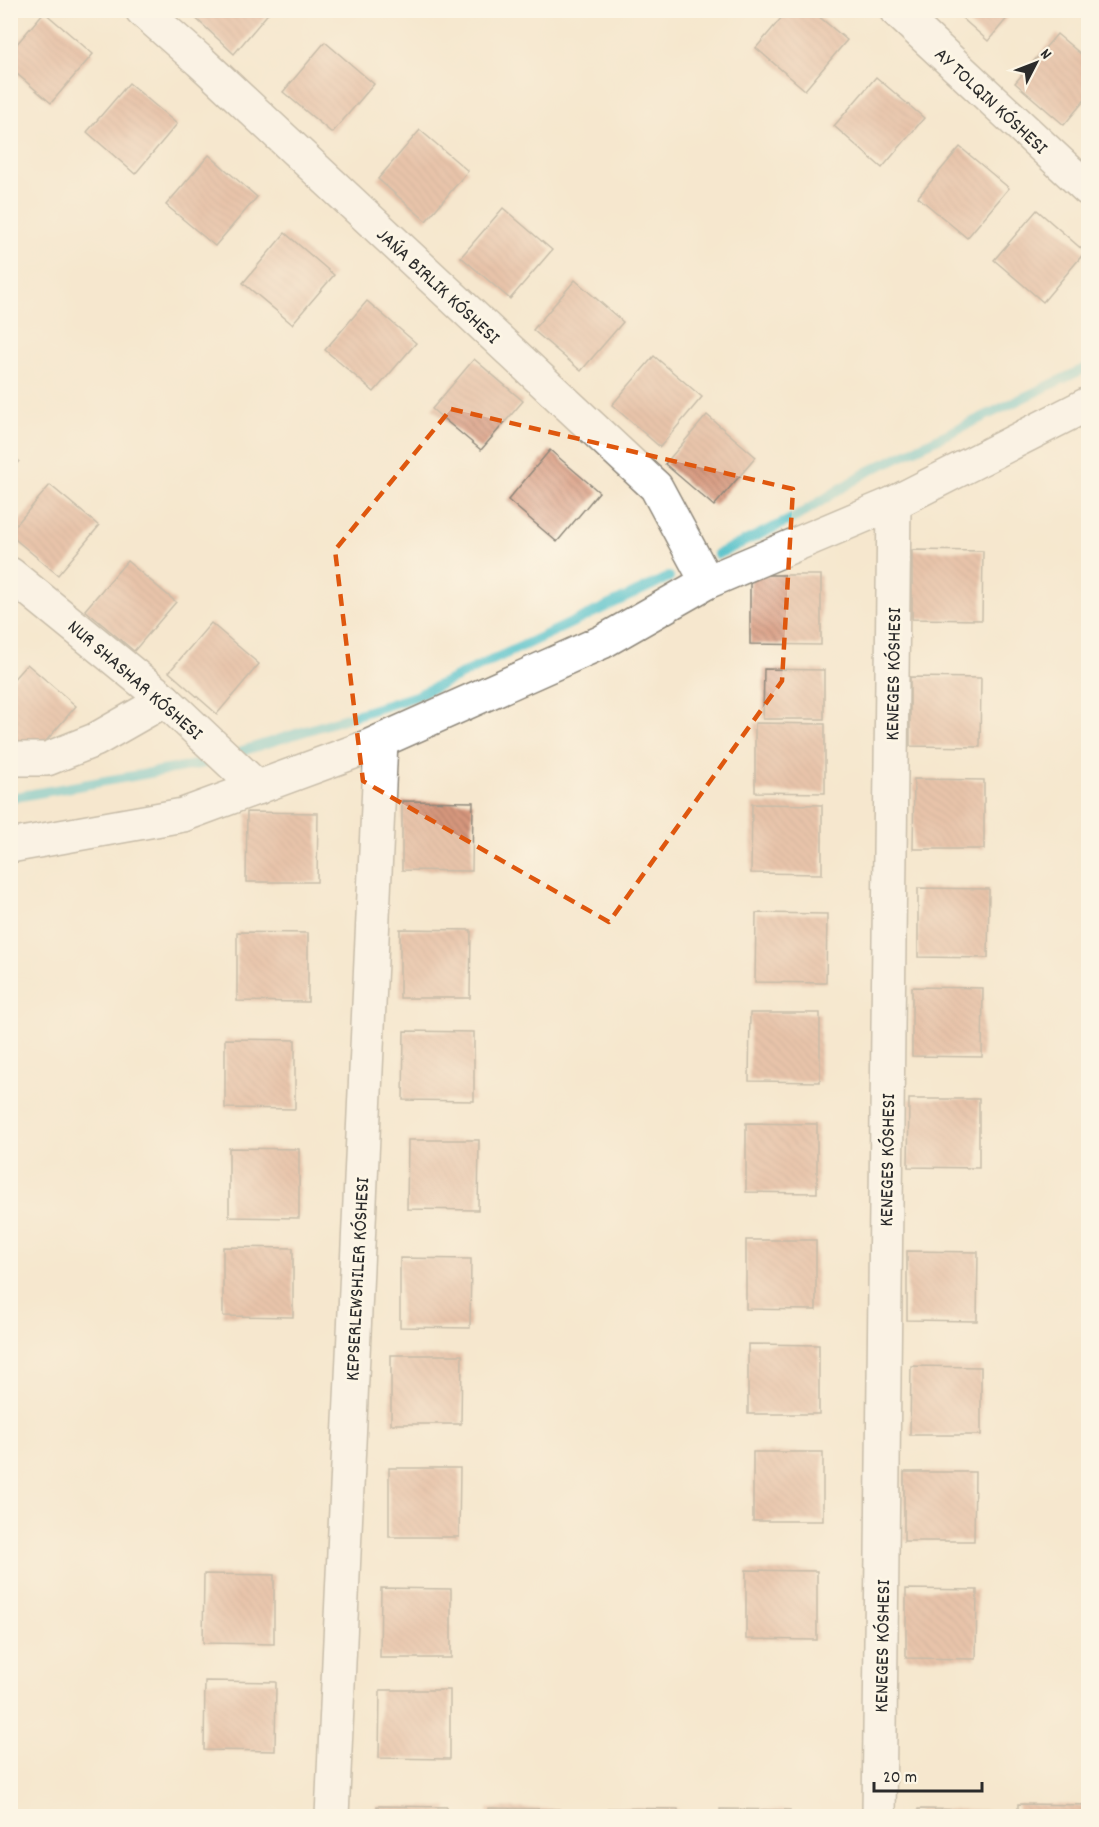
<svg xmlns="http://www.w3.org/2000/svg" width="1099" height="1827" font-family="Dekko,sans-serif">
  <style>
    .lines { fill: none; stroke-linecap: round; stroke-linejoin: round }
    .stream { stroke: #54c1cb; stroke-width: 10 }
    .building { fill: url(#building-back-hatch) }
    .minor-casing { stroke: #90897c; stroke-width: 36 }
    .minor { stroke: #fff; stroke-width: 33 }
    .marked { fill: none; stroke: #df570e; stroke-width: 4.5; stroke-dasharray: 12 8; stroke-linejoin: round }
    .labels { text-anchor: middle; stroke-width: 6; stroke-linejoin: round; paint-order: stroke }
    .street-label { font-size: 20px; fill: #2b2b2b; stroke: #fcf5e5 }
  </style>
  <defs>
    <pattern id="building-back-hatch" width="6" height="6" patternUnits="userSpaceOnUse" patternTransform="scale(1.5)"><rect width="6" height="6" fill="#d7987e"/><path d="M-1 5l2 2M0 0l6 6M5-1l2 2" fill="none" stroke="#af7c67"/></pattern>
  </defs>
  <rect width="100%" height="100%" fill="#fcf5e5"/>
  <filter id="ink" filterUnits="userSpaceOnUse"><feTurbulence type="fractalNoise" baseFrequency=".0167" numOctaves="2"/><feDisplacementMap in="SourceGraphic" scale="12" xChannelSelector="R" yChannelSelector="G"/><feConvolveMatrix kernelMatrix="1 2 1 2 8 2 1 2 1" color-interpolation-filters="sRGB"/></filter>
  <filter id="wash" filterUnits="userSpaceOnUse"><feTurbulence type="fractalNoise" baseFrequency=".008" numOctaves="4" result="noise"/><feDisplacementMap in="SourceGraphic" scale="24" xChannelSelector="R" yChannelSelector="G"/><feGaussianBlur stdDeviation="1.35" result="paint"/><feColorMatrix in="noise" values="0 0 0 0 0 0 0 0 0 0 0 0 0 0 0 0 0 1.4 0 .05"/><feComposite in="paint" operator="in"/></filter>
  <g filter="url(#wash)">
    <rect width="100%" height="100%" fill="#f6e7ce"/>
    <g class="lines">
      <g class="stream">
        <path d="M 718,554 L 796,517 L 867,472 L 1088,367"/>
        <path d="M 242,751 L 416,696 L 669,577"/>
        <path d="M 10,798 L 206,763"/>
      </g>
    </g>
    <g id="blocks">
      <g class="building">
        <path d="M 187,10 L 271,10 L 234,54 Z"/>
        <path d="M 788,10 L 811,10 L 847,40 L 805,90 L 756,48 Z"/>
        <path d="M 953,10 L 1014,10 L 988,41 Z"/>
        <path d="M 44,12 L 93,54 L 51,103 L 10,68 L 10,52 Z"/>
        <path d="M 1057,34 L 1088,60 L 1088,96 L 1064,125 L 1015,83 Z"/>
        <path d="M 325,42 L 374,84 L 332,133 L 283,92 Z"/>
        <path d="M 876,77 L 924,118 L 882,168 L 834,126 Z"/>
        <path d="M 129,83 L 177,124 L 135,174 L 87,132 Z"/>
        <path d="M 420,130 L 468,171 L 426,221 L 378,179 Z"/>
        <path d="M 960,147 L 1009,188 L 967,238 L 918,197 Z"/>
        <path d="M 209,155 L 257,197 L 215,246 L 166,205 Z"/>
        <path d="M 503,208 L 552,250 L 510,299 L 461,257 Z"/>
        <path d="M 1037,210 L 1085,252 L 1043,302 L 994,260 Z"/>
        <path d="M 285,233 L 334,275 L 292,324 L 243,283 Z"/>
        <path d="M 575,280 L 623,322 L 581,371 L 533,330 Z"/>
        <path d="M 367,301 L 416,343 L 374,392 L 325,350 Z"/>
        <path d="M 654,356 L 702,397 L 660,447 L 612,405 Z"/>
        <path d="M 474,359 L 523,401 L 481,450 L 432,409 Z"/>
        <path d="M 707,415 L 756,457 L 714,506 L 665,464 Z"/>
        <path d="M 550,450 L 599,492 L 557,542 L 508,500 Z"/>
        <path d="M 10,454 L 19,461 L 10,471 Z"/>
        <path d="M 50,485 L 99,526 L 58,575 L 10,535 L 10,532 Z"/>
        <path d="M 912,550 L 983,551 L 982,620 L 912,619 Z"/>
        <path d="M 127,561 L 176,602 L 134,651 L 85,610 Z"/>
        <path d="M 750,575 L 821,575 L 821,645 L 750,644 Z"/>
        <path d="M 211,623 L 259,664 L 217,714 L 169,672 Z"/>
        <path d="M 27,664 L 76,706 L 34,755 L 10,735 L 10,683 Z"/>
        <path d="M 764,669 L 824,670 L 824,719 L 763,719 Z"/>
        <path d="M 910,677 L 981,678 L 980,747 L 910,746 Z"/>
        <path d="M 755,723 L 825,724 L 825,793 L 755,792 Z"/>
        <path d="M 914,779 L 984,780 L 984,849 L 913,849 Z"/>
        <path d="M 402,801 L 473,802 L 472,871 L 402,870 Z"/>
        <path d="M 752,804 L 822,805 L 822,874 L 751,873 Z"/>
        <path d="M 247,812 L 318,813 L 317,882 L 246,882 Z"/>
        <path d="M 918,888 L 989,889 L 988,958 L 918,957 Z"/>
        <path d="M 756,913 L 827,914 L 826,983 L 755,982 Z"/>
        <path d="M 400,929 L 471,930 L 470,998 L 400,998 Z"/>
        <path d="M 237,932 L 308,933 L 308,1002 L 237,1001 Z"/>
        <path d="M 912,987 L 983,988 L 982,1057 L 912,1056 Z"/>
        <path d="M 750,1013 L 820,1013 L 820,1082 L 749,1081 Z"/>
        <path d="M 404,1031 L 474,1032 L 474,1101 L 403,1100 Z"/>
        <path d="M 225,1039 L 295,1040 L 295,1109 L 225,1108 Z"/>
        <path d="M 909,1099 L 979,1099 L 979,1168 L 908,1167 Z"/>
        <path d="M 746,1123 L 817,1124 L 817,1193 L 746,1192 Z"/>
        <path d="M 408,1140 L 479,1140 L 478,1210 L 407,1209 Z"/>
        <path d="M 229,1148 L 299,1149 L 299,1218 L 229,1217 Z"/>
        <path d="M 746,1240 L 816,1240 L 816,1310 L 746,1309 Z"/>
        <path d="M 223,1247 L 293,1248 L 293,1317 L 223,1316 Z"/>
        <path d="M 907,1251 L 978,1252 L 977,1321 L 907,1320 Z"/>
        <path d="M 400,1258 L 471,1259 L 470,1328 L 400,1327 Z"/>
        <path d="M 748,1344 L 819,1345 L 819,1414 L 748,1414 Z"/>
        <path d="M 391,1355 L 462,1355 L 461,1424 L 391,1424 Z"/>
        <path d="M 911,1366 L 981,1367 L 981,1435 L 910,1435 Z"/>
        <rect x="753" y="1452" width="70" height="69"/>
        <path d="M 389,1468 L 460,1468 L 459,1537 L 389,1537 Z"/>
        <path d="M 904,1472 L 975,1472 L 974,1541 L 904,1541 Z"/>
        <path d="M 746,1570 L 817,1571 L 817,1640 L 746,1639 Z"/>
        <path d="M 204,1574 L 274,1575 L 274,1644 L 203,1643 Z"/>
        <path d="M 381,1588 L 451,1589 L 451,1658 L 380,1658 Z"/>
        <path d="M 906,1589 L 977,1590 L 976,1659 L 906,1658 Z"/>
        <path d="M 205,1681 L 276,1682 L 275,1751 L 204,1750 Z"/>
        <path d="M 380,1690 L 450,1690 L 450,1759 L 379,1758 Z"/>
        <path d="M 1018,1804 L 1088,1805 L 1088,1816 L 1018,1816 Z"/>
        <path d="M 377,1806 L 447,1807 L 447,1816 L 377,1816 Z"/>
        <path d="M 488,1808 L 559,1809 L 559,1816 L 488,1816 Z"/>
        <path d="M 608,1808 L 678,1809 L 678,1816 L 608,1816 Z"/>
        <path d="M 720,1809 L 790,1810 L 790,1816 L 720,1816 Z"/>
        <path d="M 918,1809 L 989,1810 L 989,1816 L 918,1816 Z"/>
      </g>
    </g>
  </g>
  <g filter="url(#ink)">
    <use href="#blocks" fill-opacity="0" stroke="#90897c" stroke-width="1.5"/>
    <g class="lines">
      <defs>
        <g id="minor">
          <path d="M 142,10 L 200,61 L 656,487 L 707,582"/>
          <path d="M 896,10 L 1088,189"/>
          <path d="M 10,574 L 165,700 L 258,788"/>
          <path d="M 10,759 L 47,759 L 95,740 L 165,700"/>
          <path d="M 10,846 L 183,815 L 367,747 L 602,642 L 707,582 L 894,503 L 1088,404"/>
          <path d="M 332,1816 L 381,741"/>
          <path d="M 879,1816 L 894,503"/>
        </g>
      </defs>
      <use href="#minor" class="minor-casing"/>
      <use href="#minor" class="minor"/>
    </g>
  </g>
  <path d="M0 0H1099V1827H0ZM 451,409 L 793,489 L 782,681 L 609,922 L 363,781 L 335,550 Z" fill="#f6e7ce" fill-opacity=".55" fill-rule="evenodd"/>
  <path class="marked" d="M 451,409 L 793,489 L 782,681 L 609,922 L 363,781 L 335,550 Z"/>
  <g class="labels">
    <g class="street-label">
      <text transform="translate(992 100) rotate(43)" y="7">AY TOLQIN KÓSHESI</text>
      <text transform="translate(439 285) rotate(43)" y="7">JAŃA BIRLIK KÓSHESI</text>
      <text transform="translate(892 674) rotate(-89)" y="7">KENEGES KÓSHESI</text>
      <text transform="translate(136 679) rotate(41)" y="7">NUR SHASHAR KÓSHESI</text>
      <text transform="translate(886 1160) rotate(-89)" y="7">KENEGES KÓSHESI</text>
      <text transform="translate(356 1279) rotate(-87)" y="7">KEPSERLEWSHILER KÓSHESI</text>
      <text transform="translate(881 1646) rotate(-89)" y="7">KENEGES KÓSHESI</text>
    </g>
  </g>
  <rect width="1099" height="1827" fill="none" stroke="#fcf5e5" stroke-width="36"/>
  <g transform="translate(1036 63) rotate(48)" stroke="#fcf5e5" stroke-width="4.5" paint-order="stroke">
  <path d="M0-4.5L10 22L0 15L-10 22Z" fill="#2b2b2b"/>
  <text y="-9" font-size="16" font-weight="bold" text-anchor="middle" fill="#2b2b2b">N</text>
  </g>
  <path d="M874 1782v9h108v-9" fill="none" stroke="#2b2b2b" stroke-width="3"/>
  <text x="883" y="1782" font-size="18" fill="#2b2b2b" stroke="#fcf5e5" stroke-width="4.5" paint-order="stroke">20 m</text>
</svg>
